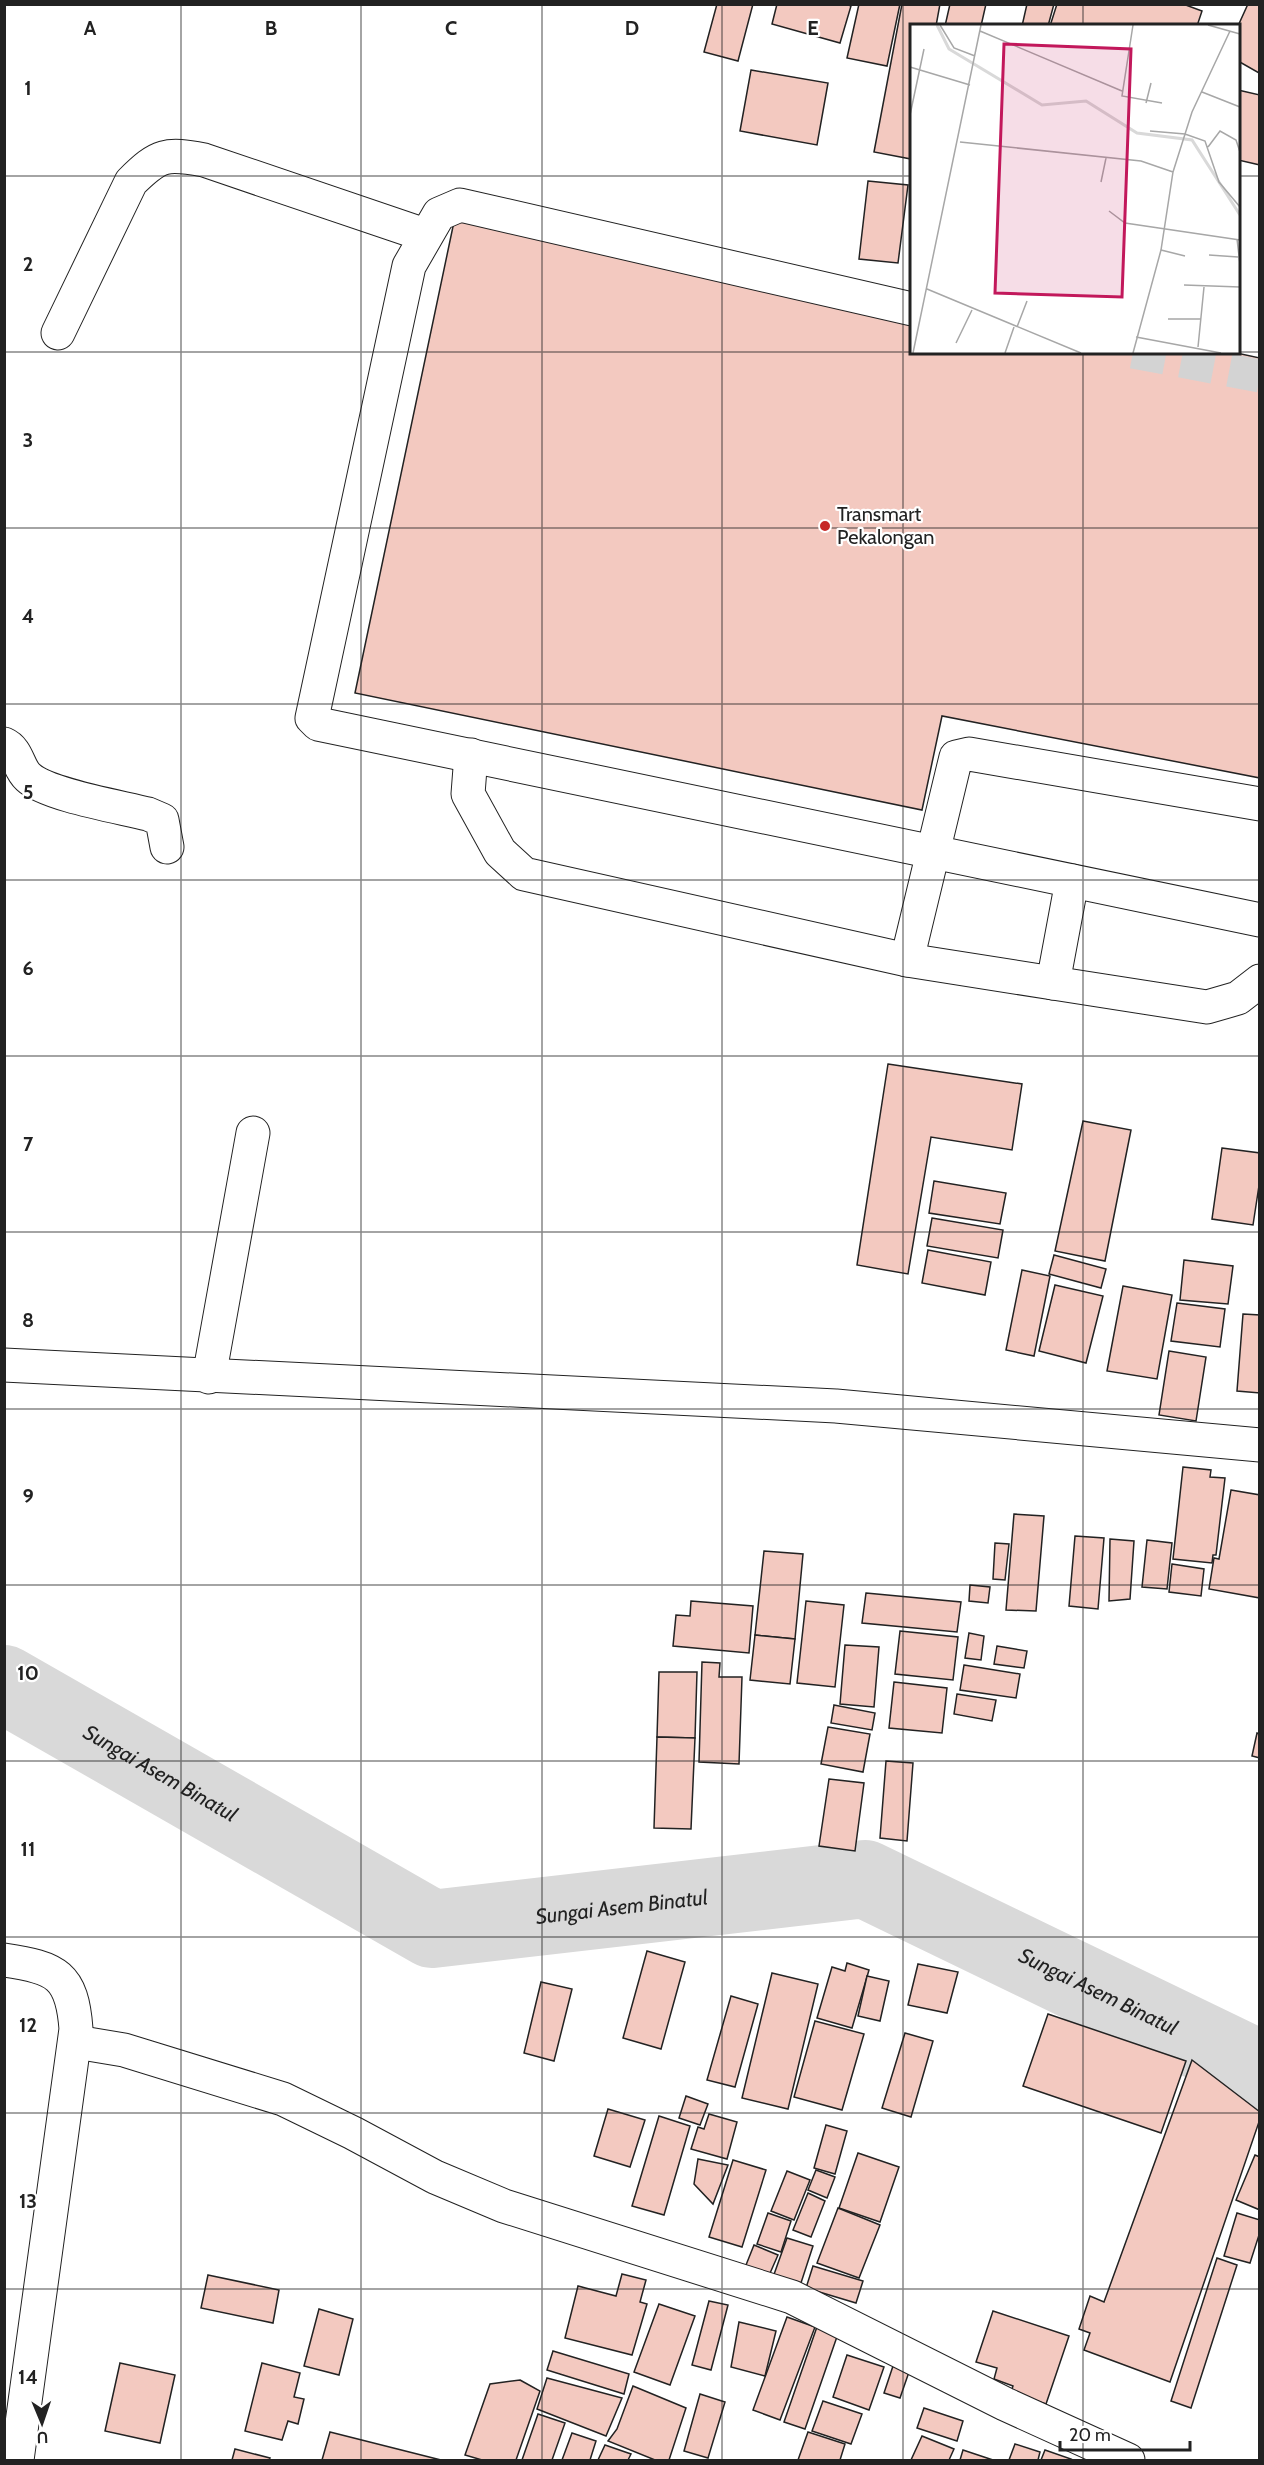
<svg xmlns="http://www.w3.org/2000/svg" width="1264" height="2465" font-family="Cabin,sans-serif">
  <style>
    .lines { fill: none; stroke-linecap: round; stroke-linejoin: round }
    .river { stroke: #d9d9d9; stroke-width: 78 }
    .building { fill: #f3c9c0; stroke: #222; stroke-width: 1.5 }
    .minor-tunnel { stroke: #d3d3d3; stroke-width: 33; stroke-dasharray: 33 16; stroke-linecap: butt }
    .minor-casing { stroke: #222; stroke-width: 35 }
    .minor { stroke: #fff; stroke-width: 33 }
    .grid { fill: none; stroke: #222; stroke-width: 1.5; stroke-opacity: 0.55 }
    .poi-dot { fill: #c62828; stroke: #fff; stroke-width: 2 }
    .labels { text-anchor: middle; stroke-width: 4.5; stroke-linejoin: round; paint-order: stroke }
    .poi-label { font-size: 20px; fill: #222; stroke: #fff; text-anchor: start }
    .water-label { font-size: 21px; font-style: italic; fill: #222; stroke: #fff }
    .inset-river { fill: none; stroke: #d9d9d9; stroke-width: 3 }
    .inset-road { fill: none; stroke: #a7a7a7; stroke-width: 1.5 }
    .view { fill: #c2185b; fill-opacity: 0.15; stroke: #c2185b; stroke-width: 3 }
    .inset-edge { fill: none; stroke: #222; stroke-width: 3 }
    .grid-label { font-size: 20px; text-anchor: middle; font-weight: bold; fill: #222; stroke: #fff; stroke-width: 4.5; stroke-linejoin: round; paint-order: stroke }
  </style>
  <rect width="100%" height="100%" fill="#fff"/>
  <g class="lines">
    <path class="river" id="s1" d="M 4,1684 L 432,1929 L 865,1879 L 1260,2070"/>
  </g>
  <g class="building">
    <path d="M 717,4 L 753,4 L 738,61 L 704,52 Z"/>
    <path d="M 777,4 L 846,4 L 851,6 L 840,43 L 772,24 Z"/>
    <path d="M 859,4 L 900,4 L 887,66 L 847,58 Z"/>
    <path d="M 902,4 L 940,4 L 936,26 L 912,26 L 911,159 L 874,152 Z"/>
    <path d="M 950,4 L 986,4 L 981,26 L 945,26 Z"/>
    <path d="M 1027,4 L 1054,4 L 1048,26 L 1022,26 Z"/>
    <path d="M 1057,4 L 1183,4 L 1202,11 L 1197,26 L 1050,26 Z"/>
    <path d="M 1248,4 L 1260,4 L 1259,73 L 1238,61 L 1238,26 Z"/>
    <path d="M 751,70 L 828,83 L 817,145 L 740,131 Z"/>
    <path d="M 1238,90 L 1260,95 L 1260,165 L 1238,160 Z"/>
    <path d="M 868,181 L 908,185 L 898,263 L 859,259 Z"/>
    <path d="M 455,217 L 912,315 L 912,352 L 1232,352 L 1260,358 L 1260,778 L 942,716 L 922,810 L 355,693 Z"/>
    <path d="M 888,1064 L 1022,1084 L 1012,1150 L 931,1137 L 908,1274 L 857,1265 Z"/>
    <path d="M 1083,1121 L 1131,1130 L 1105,1261 L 1055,1251 Z"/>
    <path d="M 1222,1148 L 1260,1153 L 1260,1179 L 1253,1225 L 1212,1219 Z"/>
    <path d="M 934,1181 L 1006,1193 L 1000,1224 L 929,1213 Z"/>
    <path d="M 932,1218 L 1003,1230 L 998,1258 L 927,1246 Z"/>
    <path d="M 928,1250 L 991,1262 L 985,1295 L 922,1283 Z"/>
    <path d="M 1054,1255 L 1106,1269 L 1101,1288 L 1049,1274 Z"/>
    <path d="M 1184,1260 L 1233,1266 L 1228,1304 L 1180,1300 Z"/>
    <path d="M 1022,1270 L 1050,1276 L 1034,1356 L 1006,1350 Z"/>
    <path d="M 1055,1285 L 1103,1296 L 1086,1363 L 1039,1351 Z"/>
    <path d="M 1123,1286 L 1172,1295 L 1157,1379 L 1107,1371 Z"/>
    <path d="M 1177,1303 L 1225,1309 L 1220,1347 L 1171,1341 Z"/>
    <path d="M 1243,1314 L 1260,1315 L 1260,1393 L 1237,1391 Z"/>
    <path d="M 1169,1351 L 1206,1357 L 1196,1421 L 1159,1415 Z"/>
    <path d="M 1183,1467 L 1211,1470 L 1210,1477 L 1225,1478 L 1216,1555 L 1213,1555 L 1212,1563 L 1173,1559 Z"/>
    <path d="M 1231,1490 L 1260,1495 L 1260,1598 L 1209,1589 L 1214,1558 L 1219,1559 Z"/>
    <path d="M 1014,1514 L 1044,1516 L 1036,1611 L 1006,1610 Z"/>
    <path d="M 1075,1536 L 1104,1538 L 1098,1609 L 1069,1606 Z"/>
    <path d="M 1110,1539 L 1134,1541 L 1130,1599 L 1109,1601 Z"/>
    <path d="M 1147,1540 L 1172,1543 L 1167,1589 L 1142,1587 Z"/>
    <path d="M 995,1543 L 1009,1544 L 1005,1580 L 993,1579 Z"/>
    <path d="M 764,1551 L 803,1554 L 795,1639 L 755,1635 Z"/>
    <path d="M 1172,1564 L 1204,1569 L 1201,1596 L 1169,1592 Z"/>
    <path d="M 970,1585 L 990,1587 L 988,1603 L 969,1601 Z"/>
    <path d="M 866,1593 L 961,1602 L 957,1632 L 862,1623 Z"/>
    <path d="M 691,1601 L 753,1606 L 749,1653 L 673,1646 L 676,1615 L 690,1616 Z"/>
    <path d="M 806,1601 L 844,1605 L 835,1687 L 797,1683 Z"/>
    <path d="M 900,1631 L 958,1637 L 953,1680 L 895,1674 Z"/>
    <path d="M 969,1633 L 984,1636 L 981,1660 L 965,1658 Z"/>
    <path d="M 755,1635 L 795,1639 L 790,1684 L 750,1680 Z"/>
    <path d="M 845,1645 L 879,1647 L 874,1707 L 840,1704 Z"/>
    <path d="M 997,1646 L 1027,1651 L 1024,1668 L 994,1664 Z"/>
    <path d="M 702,1662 L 720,1663 L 719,1677 L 742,1677 L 739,1764 L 699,1762 Z"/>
    <path d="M 964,1665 L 1020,1674 L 1016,1698 L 960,1690 Z"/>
    <path d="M 659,1672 L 697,1672 L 695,1738 L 657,1737 Z"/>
    <path d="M 894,1682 L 947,1688 L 942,1733 L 889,1728 Z"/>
    <path d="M 957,1694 L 996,1700 L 992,1721 L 954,1714 Z"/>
    <path d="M 834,1705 L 875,1713 L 872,1730 L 831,1723 Z"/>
    <path d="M 828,1727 L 870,1734 L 863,1772 L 821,1764 Z"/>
    <path d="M 1257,1733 L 1260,1734 L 1260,1758 L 1252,1756 Z"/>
    <path d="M 657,1737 L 695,1738 L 691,1829 L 654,1828 Z"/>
    <path d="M 886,1761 L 913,1763 L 907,1841 L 880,1838 Z"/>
    <path d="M 829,1779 L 864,1783 L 855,1851 L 819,1846 Z"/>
    <path d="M 647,1951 L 685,1962 L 661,2049 L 623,2038 Z"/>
    <path d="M 847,1963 L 869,1970 L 852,2028 L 817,2018 L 832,1967 L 845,1971 Z"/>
    <path d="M 918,1964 L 958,1972 L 947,2013 L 908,2005 Z"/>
    <path d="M 772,1973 L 818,1984 L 788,2109 L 742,2098 Z"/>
    <path d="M 867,1976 L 889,1981 L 880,2021 L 858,2016 Z"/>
    <path d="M 541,1982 L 572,1989 L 554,2061 L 524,2053 Z"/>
    <path d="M 731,1996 L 758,2004 L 735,2087 L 707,2080 Z"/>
    <path d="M 1048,2014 L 1186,2061 L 1161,2133 L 1023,2086 Z"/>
    <path d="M 815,2021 L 864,2034 L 842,2110 L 794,2097 Z"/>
    <path d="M 905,2033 L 933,2041 L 911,2117 L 882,2108 Z"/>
    <path d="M 1192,2060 L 1260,2112 L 1260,2119 L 1170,2382 L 1084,2350 L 1090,2333 L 1079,2329 L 1090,2296 L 1104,2302 Z"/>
    <path d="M 686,2096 L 708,2104 L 700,2125 L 679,2118 Z"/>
    <path d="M 608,2109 L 645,2120 L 630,2167 L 594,2156 Z"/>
    <path d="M 709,2114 L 737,2122 L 727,2159 L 691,2149 L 698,2127 L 704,2129 Z"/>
    <path d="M 659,2116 L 690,2126 L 664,2215 L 632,2206 Z"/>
    <path d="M 826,2125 L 847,2131 L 835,2174 L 814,2168 Z"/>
    <path d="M 858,2153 L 899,2167 L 880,2222 L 839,2208 Z"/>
    <path d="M 1255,2155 L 1260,2157 L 1260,2210 L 1236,2200 Z"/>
    <path d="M 698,2159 L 728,2165 L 713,2204 L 694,2184 Z"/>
    <path d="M 733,2160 L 766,2170 L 742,2247 L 709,2237 Z"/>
    <path d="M 816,2170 L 835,2177 L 827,2198 L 808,2190 Z"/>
    <path d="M 787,2171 L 810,2180 L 794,2220 L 771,2211 Z"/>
    <path d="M 808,2193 L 825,2201 L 811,2237 L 793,2230 Z"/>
    <path d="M 838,2208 L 880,2225 L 859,2278 L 817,2263 Z"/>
    <path d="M 768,2213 L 791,2221 L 781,2252 L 757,2244 Z"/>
    <path d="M 1237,2213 L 1260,2220 L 1260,2232 L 1250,2263 L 1224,2256 Z"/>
    <path d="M 787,2238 L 813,2246 L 799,2289 L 772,2280 Z"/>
    <path d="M 754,2245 L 778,2255 L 767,2280 L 744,2270 Z"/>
    <path d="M 1217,2258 L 1237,2265 L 1191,2408 L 1171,2401 Z"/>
    <path d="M 813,2266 L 863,2281 L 856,2303 L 806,2288 Z"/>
    <path d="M 622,2274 L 646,2280 L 640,2302 L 647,2304 L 632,2355 L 565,2338 L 578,2286 L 616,2296 Z"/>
    <path d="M 208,2275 L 279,2290 L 273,2323 L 201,2308 Z"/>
    <path d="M 709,2301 L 728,2305 L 711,2370 L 692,2365 Z"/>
    <path d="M 659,2304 L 695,2316 L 670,2385 L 634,2372 Z"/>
    <path d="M 319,2309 L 353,2319 L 339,2375 L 304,2366 Z"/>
    <path d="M 993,2311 L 1069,2336 L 1046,2404 L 1011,2392 L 1013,2386 L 994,2379 L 997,2368 L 976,2362 Z"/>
    <path d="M 787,2317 L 815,2327 L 780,2420 L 753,2410 Z"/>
    <path d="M 819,2321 L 840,2328 L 805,2429 L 784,2422 Z"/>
    <path d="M 739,2322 L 776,2331 L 765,2376 L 731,2367 Z"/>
    <path d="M 553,2351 L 629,2374 L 624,2394 L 547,2370 Z"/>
    <path d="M 847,2355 L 884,2367 L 869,2410 L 833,2397 Z"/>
    <path d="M 120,2363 L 175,2375 L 160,2443 L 105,2431 Z"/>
    <path d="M 262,2363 L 300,2373 L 294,2397 L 304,2399 L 298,2424 L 288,2421 L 282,2440 L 245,2431 Z"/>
    <path d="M 893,2366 L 909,2372 L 900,2398 L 884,2393 Z"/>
    <path d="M 547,2378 L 622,2398 L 606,2436 L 537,2409 Z"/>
    <path d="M 520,2380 L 540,2391 L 516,2460 L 482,2460 L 465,2455 L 490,2384 Z"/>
    <path d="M 633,2386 L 686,2408 L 669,2460 L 655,2460 L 608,2441 L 617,2429 Z"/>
    <path d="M 700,2394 L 725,2402 L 708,2458 L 684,2451 Z"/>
    <path d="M 823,2401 L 862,2414 L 851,2444 L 812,2431 Z"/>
    <path d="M 924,2408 L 963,2421 L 957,2441 L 917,2428 Z"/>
    <path d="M 538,2414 L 565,2423 L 552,2460 L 522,2460 Z"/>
    <path d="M 330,2432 L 441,2460 L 322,2460 Z"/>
    <path d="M 808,2432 L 845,2444 L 840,2460 L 798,2460 Z"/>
    <path d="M 572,2433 L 596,2441 L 590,2460 L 562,2460 Z"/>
    <path d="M 922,2436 L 954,2449 L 949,2460 L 911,2460 Z"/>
    <path d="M 1015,2444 L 1040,2452 L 1038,2460 L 1009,2460 Z"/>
    <path d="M 605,2445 L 631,2454 L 628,2460 L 598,2460 Z"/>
    <path d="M 235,2449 L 270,2458 L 269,2460 L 232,2460 Z"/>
    <path d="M 963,2450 L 993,2460 L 960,2460 Z"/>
    <path d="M 1045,2450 L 1071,2459 L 1070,2460 L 1041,2460 Z"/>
  </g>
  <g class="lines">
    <path class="minor-tunnel" d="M 1133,352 L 1260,376"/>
    <defs>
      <g id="minor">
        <path d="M 912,309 L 460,205 L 439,214 L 409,266 L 312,718 L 318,724 L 1260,920"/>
        <path d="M 58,333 L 131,182 C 159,154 166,153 204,160 L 425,235"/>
        <path d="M 4,744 C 18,750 18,768 28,777 C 47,795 121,807 148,814 L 162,820 L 167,847"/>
        <path d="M 471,755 L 468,794 L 500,852 L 524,874 L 907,960 L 956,757 L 969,754 L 1260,804"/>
        <path d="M 907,960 L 1053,983 L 1072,881"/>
        <path d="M 1053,983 L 1207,1007 L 1238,998 L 1260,981"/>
        <path d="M 4,1365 L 836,1406 L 1260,1445"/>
        <path d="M 209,1377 L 253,1133"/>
        <path d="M 4,1960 C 57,1968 72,1975 76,2029 L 17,2460"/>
        <path d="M 76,2042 L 124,2050 L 283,2099 L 353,2133 L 435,2177 L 504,2206 L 792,2297 L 1005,2404 L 1128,2460"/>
      </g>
    </defs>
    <use href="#minor" class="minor-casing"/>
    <use href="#minor" class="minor"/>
  </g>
  <path class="grid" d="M 181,4 L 181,2460M 361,4 L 361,2460M 542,4 L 542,2460M 722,4 L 722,2460M 903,4 L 903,2460M 1083,4 L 1083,26M 4,176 L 912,176M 1238,176 L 1260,176M 4,352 L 912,352M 1083,352 L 1083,2460M 1238,352 L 1260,352M 4,528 L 1260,528M 4,704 L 1260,704M 4,880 L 1260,880M 4,1056 L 1260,1056M 4,1232 L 1260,1232M 4,1409 L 1260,1409M 4,1585 L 1260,1585M 4,1761 L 1260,1761M 4,1937 L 1260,1937M 4,2113 L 1260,2113M 4,2289 L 1260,2289"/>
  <circle class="poi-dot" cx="825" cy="526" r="6"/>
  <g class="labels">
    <g class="poi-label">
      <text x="837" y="521">Transmart<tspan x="837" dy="23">Pekalongan</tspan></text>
    </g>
    <g class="water-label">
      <text dy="7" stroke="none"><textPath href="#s1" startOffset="180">Sungai Asem Binatul</textPath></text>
      <text dy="7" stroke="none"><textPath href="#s1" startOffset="684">Sungai Asem Binatul</textPath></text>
      <text dy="7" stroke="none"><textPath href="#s1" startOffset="1188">Sungai Asem Binatul</textPath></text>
    </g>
  </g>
  <g transform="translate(910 24)">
    <rect width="330" height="330" fill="#fff"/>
    <path class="inset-river" d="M 27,1 L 39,25 L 132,81 L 176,77 L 227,109 L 282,116 L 330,191"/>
    <path class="inset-road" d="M 30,1 L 44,24 L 65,32M 223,1 L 212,72 L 252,79M 298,1 L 330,10M 70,7 L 212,67M 0,43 L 60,61M 292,68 L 330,83M 236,79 L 241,59M 0,91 L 14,25M 240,107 L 275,110 L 295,117 L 309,158 L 330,183M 50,118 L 231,137 L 263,148M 298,123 L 310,107 L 326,116 L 330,128M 191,158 L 196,134M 199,187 L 215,199 L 330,216M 327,215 L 330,240M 251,226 L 275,232M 299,231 L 328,233M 274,261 L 330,263M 17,265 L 171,329M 258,295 L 291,295M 107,303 L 117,277M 226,313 L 311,329M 46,319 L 62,286M 288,323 L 294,263M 3,329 L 71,1M 95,329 L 104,303M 223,329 L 251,226 L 263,148 L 282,88 L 320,7"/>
    <path class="view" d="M 94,20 L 221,25 L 212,273 L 85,269 Z"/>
    <rect width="330" height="330" class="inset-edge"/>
  </g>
  <g class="grid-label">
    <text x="90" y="35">A</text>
    <text x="271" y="35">B</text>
    <text x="451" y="35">C</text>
    <text x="632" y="35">D</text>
    <text x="813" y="35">E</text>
    <text x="28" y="95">1</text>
    <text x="28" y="271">2</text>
    <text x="28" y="447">3</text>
    <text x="28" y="623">4</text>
    <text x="28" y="799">5</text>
    <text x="28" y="975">6</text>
    <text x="28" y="1151">7</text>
    <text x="28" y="1327">8</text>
    <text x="28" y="1503">9</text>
    <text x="28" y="1680">10</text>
    <text x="28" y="1856">11</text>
    <text x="28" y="2032">12</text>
    <text x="28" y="2208">13</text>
    <text x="28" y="2384">14</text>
  </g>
  <rect width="1264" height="2465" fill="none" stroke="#222222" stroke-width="12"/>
  <g transform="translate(42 2423) rotate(178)" stroke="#ffffff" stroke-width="4.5" paint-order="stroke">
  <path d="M0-4.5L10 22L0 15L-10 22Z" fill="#222222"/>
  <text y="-9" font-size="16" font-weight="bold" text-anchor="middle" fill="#222222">U</text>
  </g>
  <path d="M1060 2441v9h130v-9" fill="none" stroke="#222222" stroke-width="3"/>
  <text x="1069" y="2441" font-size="18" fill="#222222" stroke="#ffffff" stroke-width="4.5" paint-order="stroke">20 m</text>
</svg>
